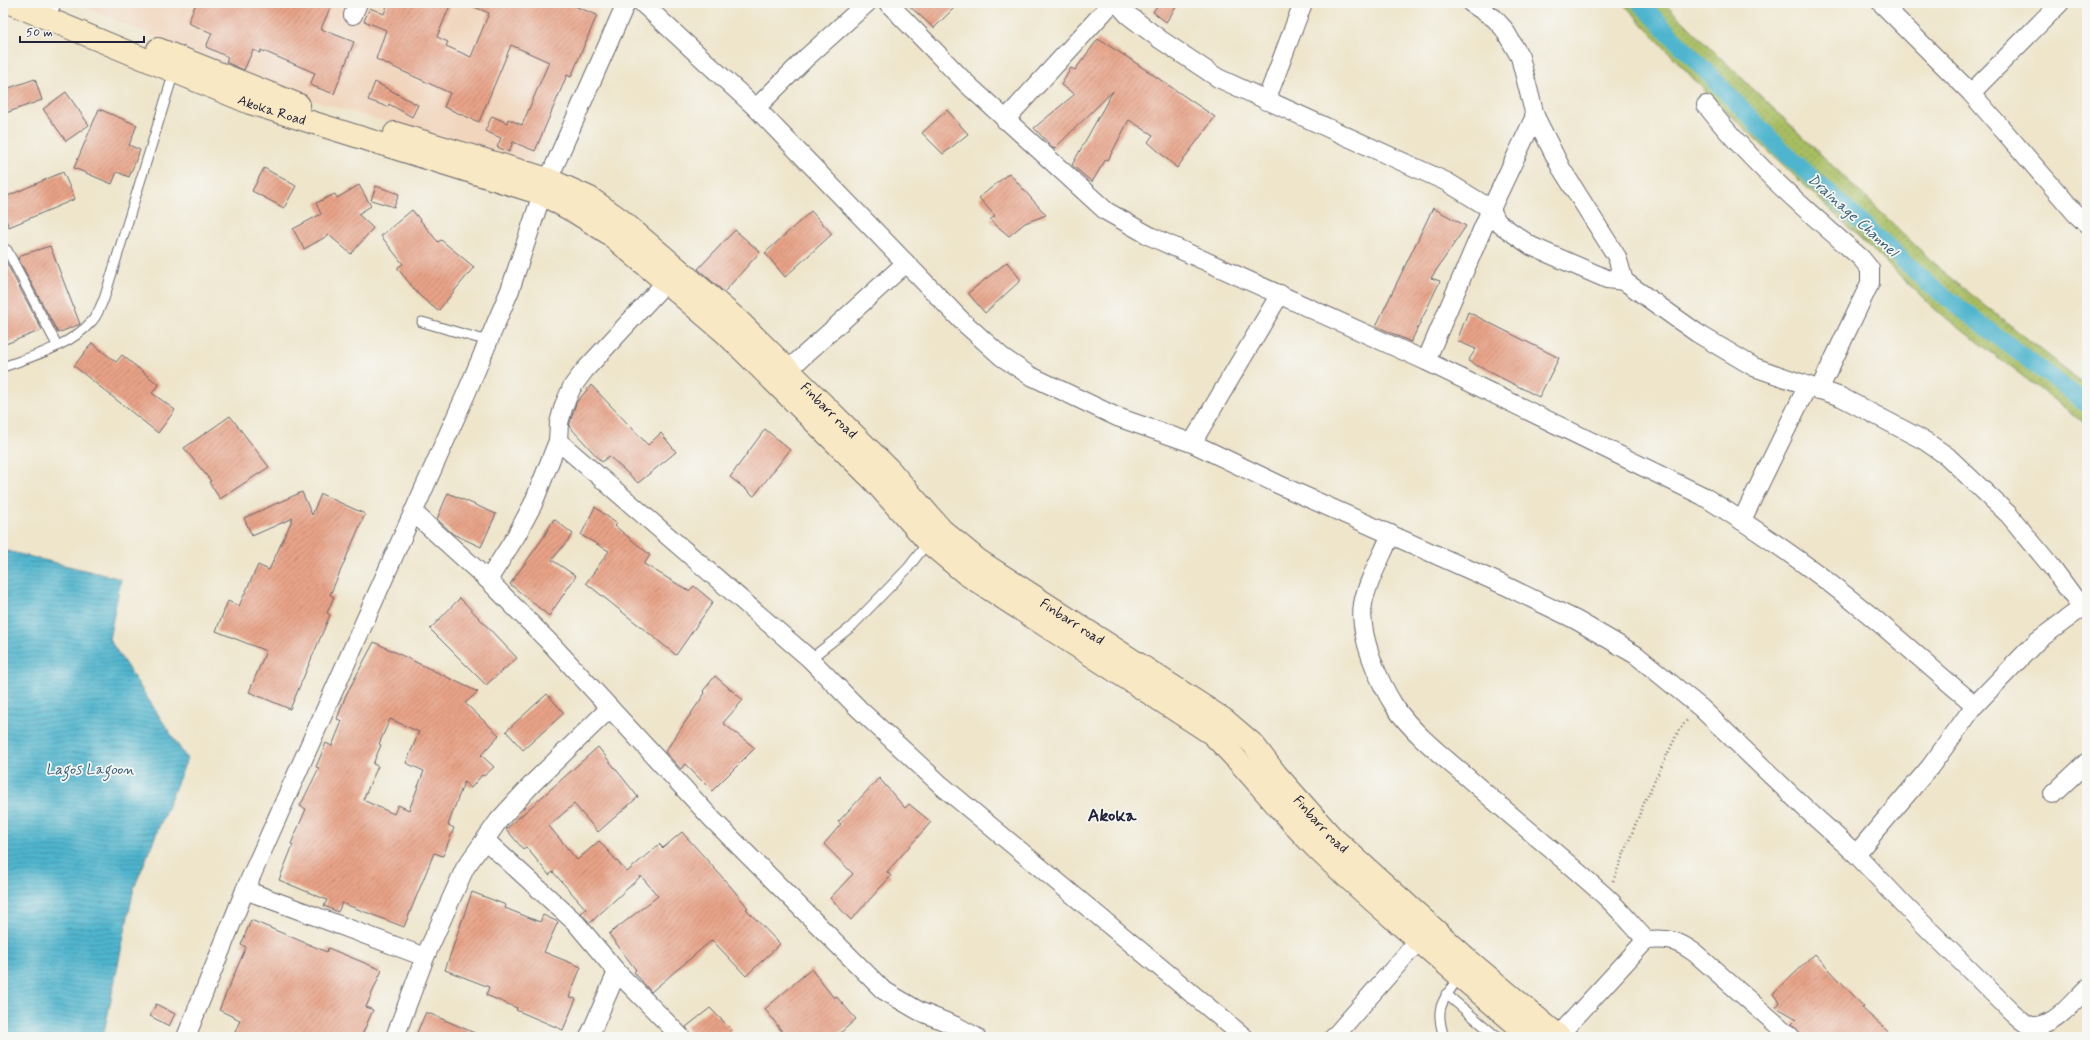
<svg xmlns="http://www.w3.org/2000/svg" width="2090" height="1040" font-family="Mynerve,sans-serif">
  <style>
    .built { fill: #f1d5bd }
    .grass { fill: url(#grass-dots); stroke: #64704e }
    .water { fill: url(#water-rules); stroke: #396c84 }
    .lines { fill: none; stroke-linecap: round; stroke-linejoin: round }
    .canal { stroke: #50b5ce; stroke-width: 17 }
    .building { fill: url(#building-hatch); fill-rule: evenodd }
    .lane-casing { stroke: #69666d; stroke-width: 11 }
    .street-casing { stroke: #69666d; stroke-width: 20 }
    .secondary-casing { stroke: #69666d; stroke-width: 24 }
    .path { stroke: #69666d; stroke-width: 2.5; stroke-dasharray: 1 3; stroke-linecap: butt }
    .lane { stroke: #fff; stroke-width: 9 }
    .street { stroke: #fff; stroke-width: 18 }
    .secondary { stroke: #f8e8c3; stroke-width: 22 }
    .labels { text-anchor: middle; stroke-width: 3.5; stroke-linejoin: round; paint-order: stroke }
    .street-label { font-size: 14px; fill: #22223b; stroke: #f6f6f2 }
    .water-label { font-size: 15px; font-style: italic; fill: #345d76; stroke: #f6f6f2 }
    .district-label { font-size: 18px; font-weight: bold; fill: #22223b; stroke: #f6f6f2 }
  </style>
  <defs>
    <pattern id="grass-dots" width="8" height="8" patternUnits="userSpaceOnUse"><rect width="8" height="8" fill="#a7bd61"/><path d="M2 2h.1M6 6h.1" fill="none" stroke="#8fa255" stroke-width="1.8" stroke-linecap="round"/></pattern>
    <pattern id="water-rules" width="6" height="5" patternUnits="userSpaceOnUse"><rect width="6" height="5" fill="#50b5ce"/><path d="M0 2.5h6" fill="none" stroke="#4293a8"/></pattern>
    <pattern id="building-hatch" width="6" height="6" patternUnits="userSpaceOnUse"><rect width="6" height="6" fill="#e8a387"/><path d="M-1 1l2-2M0 6l6-6M5 7l2-2" fill="none" stroke="#bc8470"/></pattern>
  </defs>
  <rect width="100%" height="100%" fill="#f6f6f2"/>
  <filter id="ink" filterUnits="userSpaceOnUse"><feTurbulence type="fractalNoise" baseFrequency=".025" numOctaves="2"/><feDisplacementMap in="SourceGraphic" scale="8" xChannelSelector="R" yChannelSelector="G"/><feConvolveMatrix kernelMatrix="1 2 1 2 8 2 1 2 1" color-interpolation-filters="sRGB"/></filter>
  <filter id="wash" filterUnits="userSpaceOnUse"><feTurbulence type="fractalNoise" baseFrequency=".012" numOctaves="4" result="noise"/><feDisplacementMap in="SourceGraphic" scale="16" xChannelSelector="R" yChannelSelector="G"/><feGaussianBlur stdDeviation="0.9" result="paint"/><feColorMatrix in="noise" values="0 0 0 0 0 0 0 0 0 0 0 0 0 0 0 0 0 1.4 0 .05"/><feComposite in="paint" operator="in"/></filter>
  <g filter="url(#wash)">
    <rect width="100%" height="100%" fill="#eee5cb"/>
    <path class="built" d="M 75,3 L 601,3 L 531,165 L 299,96 Z"/>
    <path class="grass" d="M 1623,3 L 1664,3 L 1943,272 L 2087,386 L 2087,425 L 1938,312 L 1702,88 Z"/>
    <path class="water" d="M 3,550 L 121,579 L 109,639 L 187,759 L 134,888 L 103,1037 L 3,1037 Z"/>
    <g class="lines">
      <path class="canal" d="M 1640,3 L 1780,148 L 1931,286 L 2087,404"/>
    </g>
    <g id="blocks">
      <g class="building">
        <path d="M 196,3 L 332,3 L 321,29 L 354,42 L 334,94 L 310,85 L 315,73 L 261,50 L 260,53 L 253,50 L 244,70 L 226,62 L 228,57 L 206,47 L 212,33 L 188,23 Z"/>
        <path d="M 388,3 L 451,3 L 437,37 L 448,42 L 446,46 L 471,57 L 489,13 L 465,3 L 580,3 L 577,7 L 597,15 L 571,77 L 567,75 L 535,151 L 513,142 L 509,152 L 497,147 L 501,138 L 485,131 L 492,116 L 507,123 L 508,119 L 522,125 L 549,62 L 511,45 L 479,122 L 444,107 L 450,93 L 376,59 L 386,30 L 364,21 L 370,8 L 384,14 Z"/>
        <path d="M 906,3 L 959,3 L 934,28 Z"/>
        <path d="M 1159,3 L 1179,3 L 1166,22 L 1153,12 Z"/>
        <path d="M 1098,39 L 1127,57 L 1215,117 L 1177,168 L 1148,142 L 1153,135 L 1129,120 L 1108,160 L 1106,159 L 1092,182 L 1072,165 L 1113,91 L 1054,149 L 1034,128 L 1075,94 L 1061,85 L 1071,68 L 1075,70 Z"/>
        <path d="M 35,79 L 42,100 L 3,114 L 3,90 Z"/>
        <path d="M 375,82 L 418,105 L 412,117 L 389,104 L 388,107 L 368,100 Z"/>
        <path d="M 66,92 L 89,125 L 66,141 L 43,109 Z"/>
        <path d="M 99,109 L 137,125 L 129,145 L 140,150 L 129,177 L 117,172 L 112,184 L 74,168 Z"/>
        <path d="M 947,110 L 968,134 L 943,154 L 922,133 Z"/>
        <path d="M 264,168 L 296,186 L 284,208 L 252,191 Z"/>
        <path d="M 63,172 L 75,199 L 9,227 L 3,212 L 3,198 Z"/>
        <path d="M 1009,173 L 1046,215 L 1025,223 L 1009,236 L 990,220 L 995,216 L 979,198 Z"/>
        <path d="M 359,185 L 371,206 L 358,214 L 373,228 L 351,254 L 329,235 L 304,249 L 293,229 L 321,214 L 316,203 L 335,194 L 337,198 Z"/>
        <path d="M 376,186 L 399,194 L 394,207 L 371,200 Z"/>
        <path d="M 1433,208 L 1466,226 L 1431,278 L 1440,281 L 1411,342 L 1376,326 Z"/>
        <path d="M 412,210 L 438,242 L 441,240 L 474,267 L 438,311 L 419,295 L 398,269 L 398,267 L 403,264 L 381,236 Z"/>
        <path d="M 811,211 L 832,234 L 785,277 L 765,253 Z"/>
        <path d="M 735,230 L 760,252 L 724,292 L 698,269 Z"/>
        <path d="M 50,246 L 80,324 L 58,333 L 18,258 L 21,255 Z"/>
        <path d="M 6,262 L 42,330 L 3,345 L 3,263 Z"/>
        <path d="M 1007,262 L 1021,280 L 985,313 L 968,293 Z"/>
        <path d="M 1468,312 L 1559,358 L 1539,397 L 1468,361 L 1476,349 L 1457,341 Z"/>
        <path d="M 92,343 L 116,362 L 122,355 L 159,385 L 152,393 L 175,410 L 158,433 L 74,366 Z"/>
        <path d="M 591,385 L 648,445 L 661,433 L 676,452 L 638,483 L 609,456 L 602,462 L 569,426 L 576,403 Z"/>
        <path d="M 230,416 L 269,467 L 220,499 L 209,482 L 211,481 L 184,448 Z"/>
        <path d="M 765,429 L 790,450 L 754,496 L 730,477 Z"/>
        <path d="M 302,492 L 312,515 L 321,494 L 365,514 L 330,595 L 334,597 L 327,613 L 330,615 L 290,709 L 249,692 L 266,651 L 216,631 L 228,601 L 239,606 L 258,565 L 269,570 L 293,518 L 252,536 L 244,518 Z"/>
        <path d="M 448,493 L 496,514 L 481,547 L 453,534 L 437,519 Z"/>
        <path d="M 595,507 L 617,524 L 615,526 L 650,555 L 644,564 L 689,591 L 694,586 L 713,602 L 676,655 L 586,583 L 609,551 L 581,535 Z"/>
        <path d="M 554,519 L 573,534 L 552,560 L 576,576 L 549,616 L 510,584 L 543,538 Z"/>
        <path d="M 460,598 L 517,658 L 486,685 L 430,629 Z"/>
        <path d="M 374,642 L 478,692 L 465,703 L 499,735 L 481,755 L 494,767 L 484,776 L 482,775 L 471,788 L 464,782 L 448,825 L 454,828 L 443,856 L 434,853 L 404,927 L 342,903 L 338,912 L 324,906 L 327,900 L 279,880 L 293,845 L 291,844 L 306,809 L 300,806 L 319,768 L 316,767 L 326,743 L 332,746 L 342,721 L 337,719 L 345,697 ZM 390,719 L 419,732 L 406,763 L 424,771 L 409,810 L 398,805 L 394,814 L 363,800 L 378,766 L 373,764 L 381,745 L 379,744 Z"/>
        <path d="M 715,676 L 743,700 L 723,723 L 755,748 L 712,791 L 685,764 L 681,769 L 665,752 L 705,693 L 703,691 Z"/>
        <path d="M 547,694 L 564,713 L 523,750 L 506,731 Z"/>
        <path d="M 598,747 L 638,797 L 598,832 L 574,804 L 549,826 L 577,860 L 599,841 L 627,872 L 659,844 L 663,848 L 682,832 L 731,887 L 748,908 L 746,909 L 780,944 L 746,976 L 712,940 L 651,992 L 634,972 L 636,970 L 609,934 L 658,896 L 641,876 L 590,923 L 581,913 L 586,909 L 553,872 L 549,875 L 526,847 L 523,849 L 506,829 Z"/>
        <path d="M 879,778 L 905,808 L 909,804 L 931,822 L 887,872 L 891,876 L 851,920 L 830,898 L 853,874 L 824,844 L 841,824 L 838,822 Z"/>
        <path d="M 472,892 L 506,905 L 505,908 L 540,922 L 543,915 L 558,922 L 544,952 L 581,967 L 569,997 L 576,999 L 563,1030 L 516,1010 L 517,1008 L 486,995 L 489,987 L 445,970 Z"/>
        <path d="M 251,920 L 327,952 L 328,948 L 382,970 L 366,1007 L 373,1010 L 361,1037 L 233,1037 L 240,1020 L 219,1010 L 246,947 L 241,945 Z"/>
        <path d="M 1815,954 L 1864,1007 L 1862,1008 L 1894,1037 L 1804,1037 L 1801,1035 L 1792,1024 L 1797,1019 L 1776,1007 L 1779,1002 L 1773,994 Z"/>
        <path d="M 811,969 L 834,998 L 836,996 L 856,1019 L 836,1037 L 786,1037 L 765,1009 Z"/>
        <path d="M 156,1004 L 175,1014 L 169,1026 L 150,1016 Z"/>
        <path d="M 710,1008 L 732,1030 L 725,1037 L 692,1037 L 686,1027 Z"/>
        <path d="M 426,1012 L 484,1037 L 415,1037 Z"/>
      </g>
    </g>
  </g>
  <g filter="url(#ink)">
    <use href="#blocks" fill-opacity="0" stroke="#69666d" stroke-width="1"/>
    <g class="lines">
      <defs>
        <g id="lane">
          <path d="M 7,250 L 57,345"/>
          <path d="M 422,322 L 488,341"/>
          <path d="M 3,367 C 33,356 70,346 92,321 C 98,315 100,306 104,299 L 174,72"/>
          <path d="M 810,659 L 851,627 L 908,568 L 928,542"/>
          <path d="M 1446,994 L 1497,1037"/>
          <path d="M 1444,1037 C 1434,1006 1443,1001 1459,977"/>
        </g>
        <g id="street">
          <path d="M 642,3 L 756,108 L 961,320 L 1002,357 L 1029,375 L 1117,417 L 1192,443 L 1284,487 L 1506,586 L 1576,620 L 1636,655 L 1701,708 L 1806,809 L 1856,854 L 1903,904 L 2012,1012 C 2017,1016 2023,1023 2029,1025 C 2051,1032 2073,1001 2087,988"/>
          <path d="M 888,3 L 966,83 L 1106,211 L 1150,236 L 1426,361 L 1703,496 C 1761,532 1818,572 1871,616 C 1906,645 1940,676 1975,705"/>
          <path d="M 1117,3 L 1128,15 L 1161,40 L 1218,78 L 1447,182 L 1491,209 L 1497,222 L 1531,246 L 1607,279 L 1624,281"/>
          <path d="M 1471,3 L 1494,18 L 1504,29 L 1520,57 L 1535,116 L 1561,168 L 1617,257 L 1624,281 L 1697,333 L 1754,367 L 1841,397 L 1925,441 L 1947,456 L 2009,515 L 2051,566 L 2081,607"/>
          <path d="M 1881,3 L 1971,93 L 2077,215 L 2087,224"/>
          <path d="M 50,7 L 51,3"/>
          <path d="M 353,15 L 358,3"/>
          <path d="M 1971,93 L 2060,3"/>
          <path d="M 1266,101 L 1303,3"/>
          <path d="M 1706,105 C 1750,162 1806,210 1861,258 L 1870,269 L 1870,283 L 1819,390"/>
          <path d="M 756,108 L 806,58 L 867,3"/>
          <path d="M 1005,120 L 1112,3"/>
          <path d="M 1426,361 L 1491,209 L 1535,116"/>
          <path d="M 788,370 L 906,263"/>
          <path d="M 558,441 L 810,659 L 859,709 L 941,785 L 1244,1037"/>
          <path d="M 1192,443 L 1280,294"/>
          <path d="M 413,512 L 488,580 L 553,646 L 713,820 L 883,990 L 919,1011 L 956,1026 L 976,1037"/>
          <path d="M 1742,520 L 1807,387"/>
          <path d="M 1391,534 C 1383,554 1366,584 1363,604 C 1358,635 1379,682 1395,707 C 1415,736 1450,762 1476,785 C 1519,823 1564,859 1607,898 C 1621,911 1633,926 1646,940 C 1668,938 1677,940 1695,953 L 1791,1037"/>
          <path d="M 488,580 L 516,536 L 533,504 L 558,441 L 559,423 L 564,405 L 572,387 L 584,371 L 665,283"/>
          <path d="M 2053,794 L 2087,762"/>
          <path d="M 485,840 L 575,922 L 617,972 L 681,1037"/>
          <path d="M 1856,854 L 1930,767 L 1975,705 L 2037,641 L 2087,604"/>
          <path d="M 245,890 L 425,957"/>
          <path d="M 1558,1036 L 1646,940"/>
          <path d="M 186,1037 L 245,890 L 466,394 L 510,290 L 542,194 L 626,3"/>
          <path d="M 395,1037 L 425,957 L 465,868 L 499,820 L 534,782 L 610,708"/>
          <path d="M 589,1037 L 617,972"/>
          <path d="M 1334,1037 L 1419,940"/>
        </g>
        <g id="secondary">
          <path id="s1" d="M 10,3 L 250,103 L 542,194 L 578,214 L 608,233 L 725,333 L 873,480 L 928,542 L 966,574 L 1212,734 C 1250,770 1280,813 1318,850 C 1386,915 1459,975 1531,1037"/>
          <path d="M 158,49 L 299,105"/>
          <path id="s2" d="M 395,133 L 548,179 L 590,198 L 621,220 L 738,320 L 889,469 L 942,530 L 978,560 L 1225,720 L 1253,744 L 1276,774 L 1332,837 L 1473,964 L 1560,1037"/>
        </g>
      </defs>
      <use href="#lane" class="lane-casing"/>
      <use href="#street" class="street-casing"/>
      <use href="#secondary" class="secondary-casing"/>
      <path class="path" d="M 1613,881 L 1644,803 L 1679,730 L 1688,719"/>
      <use href="#lane" class="lane"/>
      <use href="#street" class="street"/>
      <use href="#secondary" class="secondary"/>
    </g>
  </g>
  <g class="labels">
    <g class="street-label">
      <text dy="5" stroke="none"><textPath href="#s1" startOffset="283">Akoka Road</textPath></text>
      <text dy="5" stroke="none"><textPath href="#s2" startOffset="526">Finbarr road</textPath></text>
      <text dy="5" stroke="none"><textPath href="#s2" startOffset="850">Finbarr road</textPath></text>
      <text dy="5" stroke="none"><textPath href="#s2" startOffset="1174">Finbarr road</textPath></text>
    </g>
    <g class="water-label">
      <text transform="translate(1853 215) rotate(42)" y="5">Drainage Channel</text>
      <text x="90" y="774">Lagos Lagoon</text>
    </g>
    <g class="district-label">
      <text x="1112" y="821">Akoka</text>
    </g>
  </g>
  <rect width="2090" height="1040" fill="none" stroke="#f6f6f2" stroke-width="16"/>
  <path d="M20 36v6h124v-6" fill="none" stroke="#22223b" stroke-width="2"/>
  <text x="26" y="36" font-size="12" fill="#22223b" stroke="#f6f6f2" stroke-width="3" paint-order="stroke">50 m</text>
</svg>
